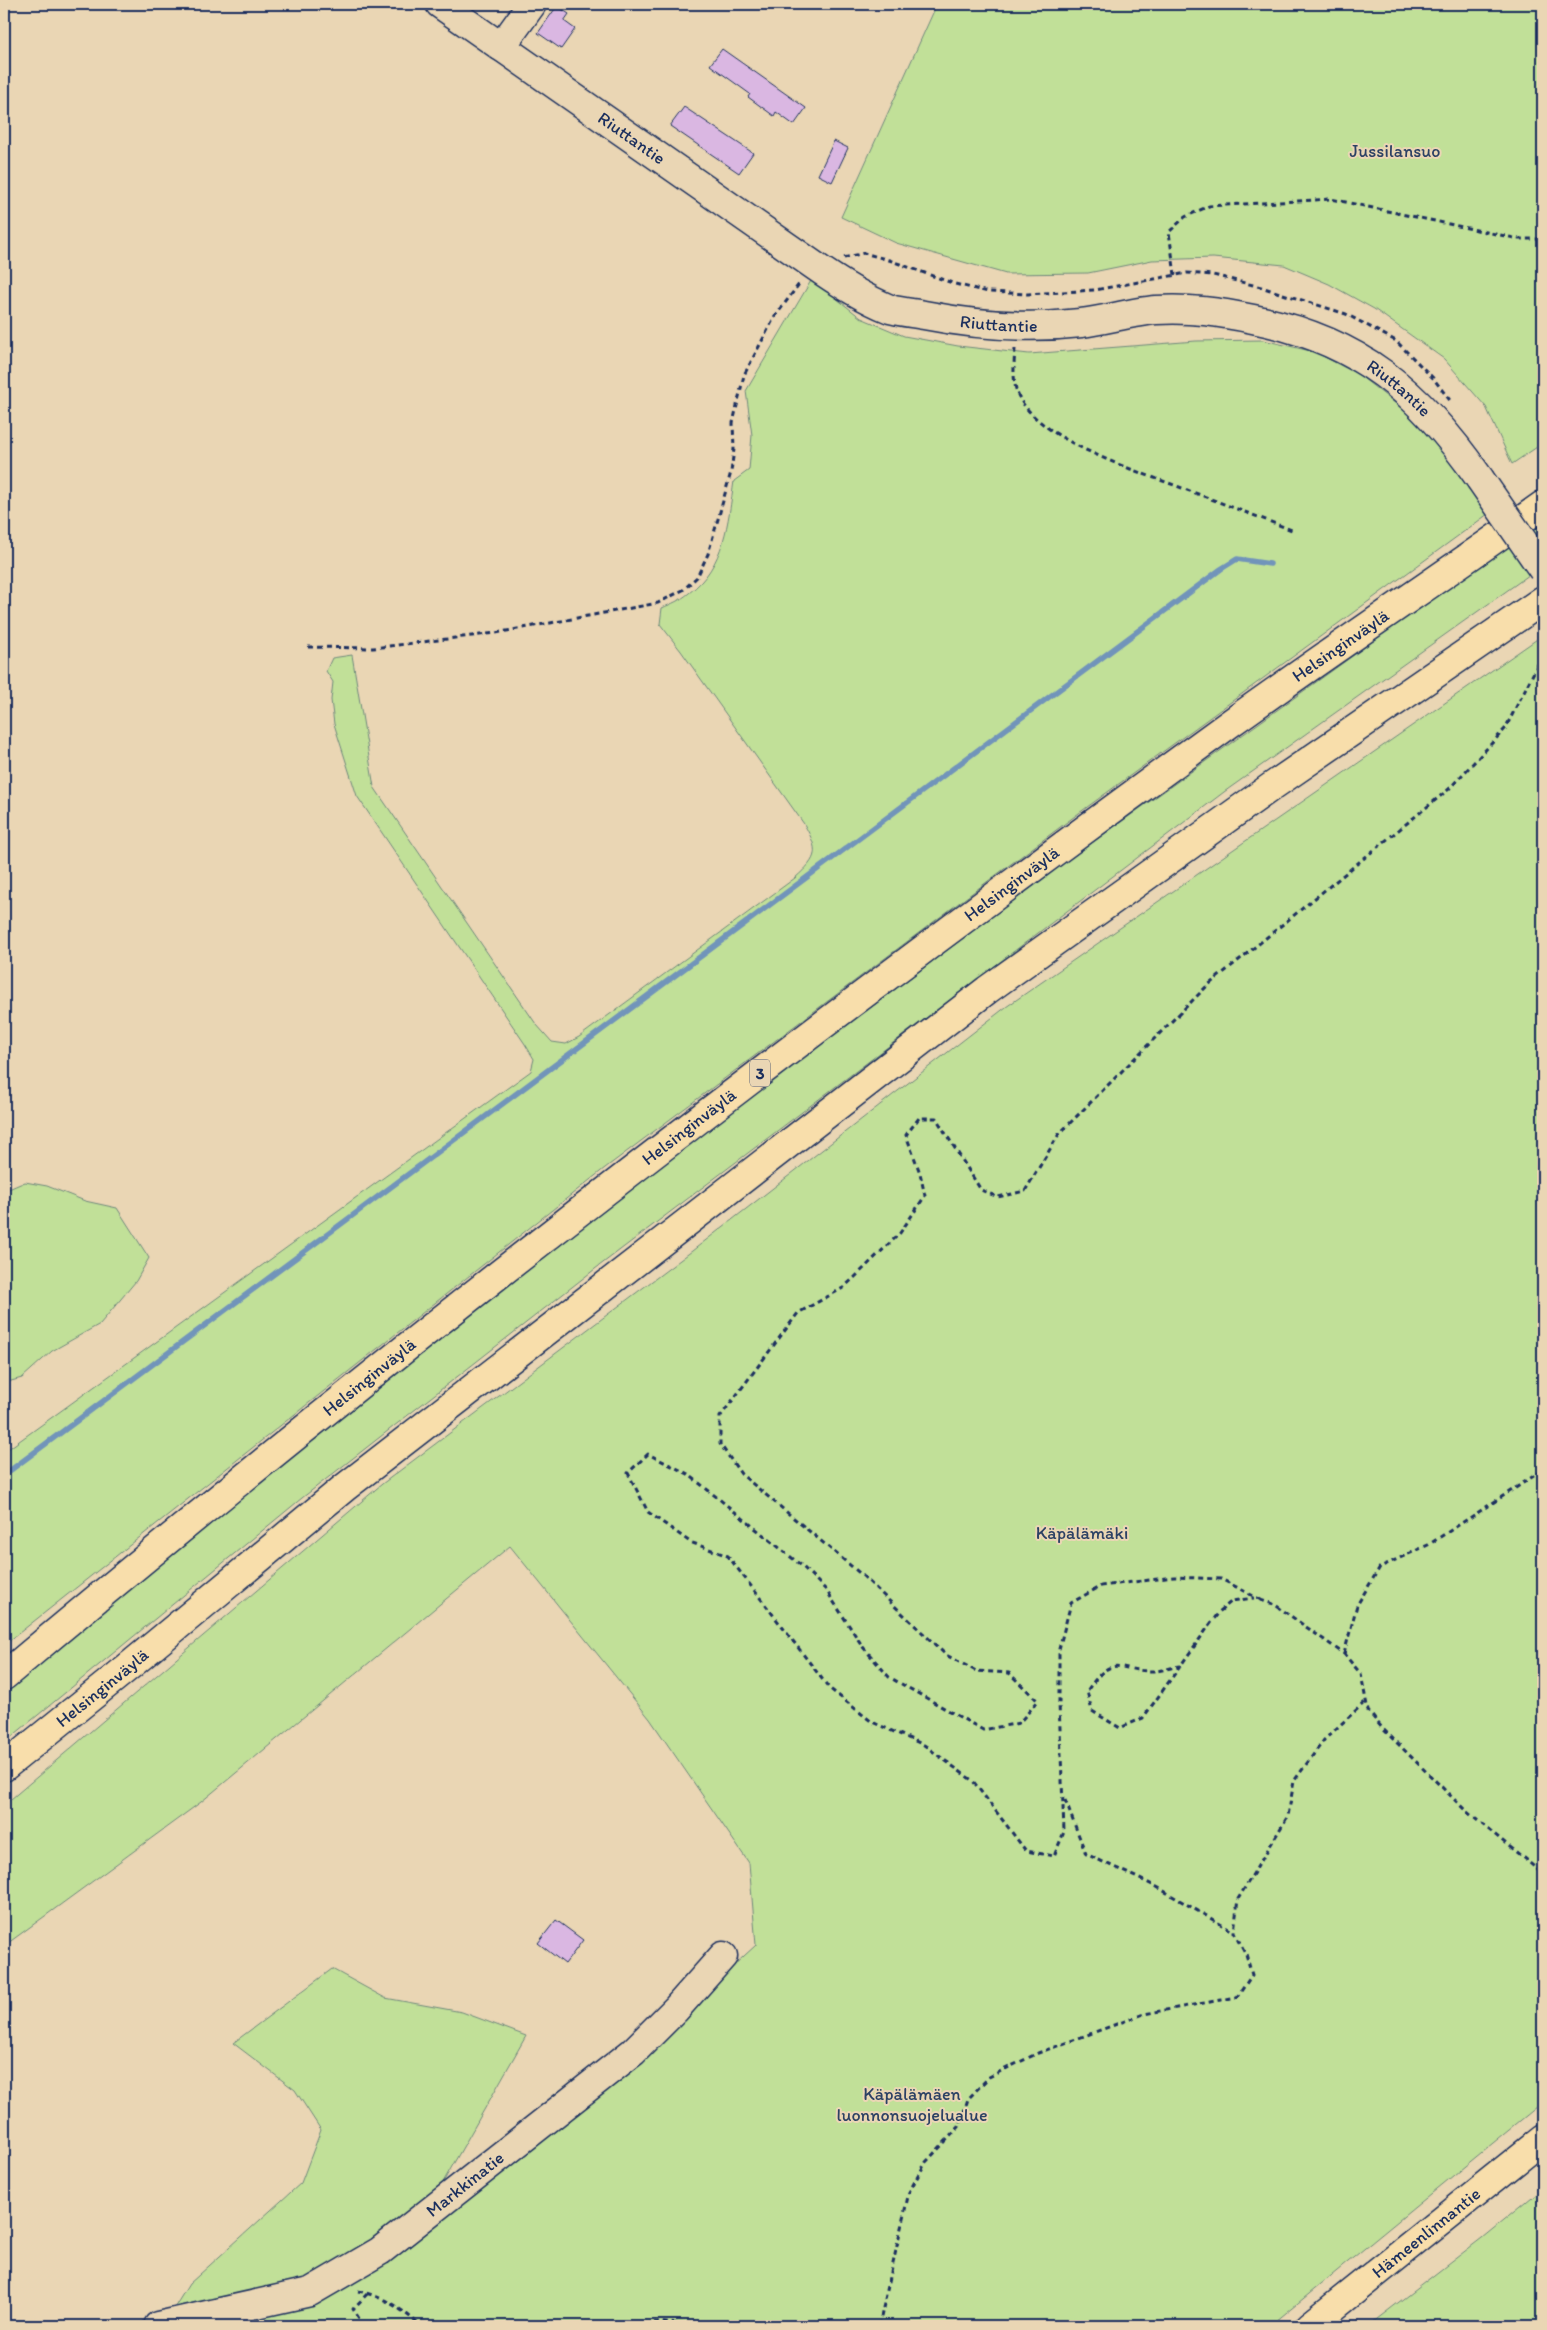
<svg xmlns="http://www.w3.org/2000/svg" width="1547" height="2330" font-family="Itim,sans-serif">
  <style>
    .green { fill: #c1e098; stroke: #6e887b }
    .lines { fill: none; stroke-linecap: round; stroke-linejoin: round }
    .stream { stroke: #7194ba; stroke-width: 5.5 }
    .building { fill: #dab7e2; stroke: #1b2f5e }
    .minor-casing { stroke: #1b2f5e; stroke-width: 31 }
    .major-casing { stroke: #1b2f5e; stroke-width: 31 }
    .highway-casing { stroke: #1b2f5e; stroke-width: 31 }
    .path { stroke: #1b2f5e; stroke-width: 3; stroke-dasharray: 5 4; stroke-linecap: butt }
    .minor { stroke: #ead6b4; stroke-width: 28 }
    .major { stroke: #f8deab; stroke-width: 28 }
    .highway { stroke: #f8deab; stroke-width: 28 }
    .minor-bridge-casing { stroke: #1b2f5e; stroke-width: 31; stroke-linecap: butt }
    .minor-bridge { stroke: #ead6b4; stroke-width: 28 }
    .labels { text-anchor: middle; stroke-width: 4; stroke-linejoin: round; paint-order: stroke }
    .shield { fill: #ead6b4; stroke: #596178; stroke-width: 1 }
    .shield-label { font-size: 16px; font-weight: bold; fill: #1b2f5e }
    .street-label { font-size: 18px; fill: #1b2f5e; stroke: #ead6b4 }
    .park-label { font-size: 18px; fill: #2c4164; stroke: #ead6b4 }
  </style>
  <rect width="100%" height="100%" fill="#ead6b4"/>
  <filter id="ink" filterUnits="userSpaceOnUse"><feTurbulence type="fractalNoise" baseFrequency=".02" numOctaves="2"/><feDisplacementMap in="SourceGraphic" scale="10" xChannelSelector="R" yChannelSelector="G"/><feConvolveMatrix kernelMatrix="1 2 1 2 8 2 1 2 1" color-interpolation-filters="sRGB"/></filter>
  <g filter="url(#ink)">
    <g class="green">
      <path d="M 937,4 L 1543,4 L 1543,443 L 1512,464 L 1486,407 L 1444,359 L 1374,309 L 1329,284 L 1284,265 L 1213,258 L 1152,260 L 1088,273 L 1006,274 L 896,243 L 841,217 Z"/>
      <path d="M 812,279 L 861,318 L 904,336 L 958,346 L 1029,354 L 1196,341 L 1263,340 L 1315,352 L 1359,375 L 1414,418 L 1447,453 L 1488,514 L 1079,813 L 605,1168 L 4,1645 L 4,1452 L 531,1071 L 534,1059 L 525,1044 L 357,796 L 334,724 L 331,700 L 333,682 L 326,671 L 332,658 L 352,655 L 374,787 L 536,1024 L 552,1042 L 566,1044 L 579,1037 L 795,878 C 819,857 819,851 804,824 L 681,651 L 660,624 L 662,608 C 671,604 681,600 689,593 C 725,566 728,522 734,481 L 749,470 L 752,435 L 746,391 Z"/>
      <path d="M 1543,522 L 1543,565 L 1224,792 L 595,1269 L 302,1498 L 4,1743 L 4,1693 L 348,1407 L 660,1165 L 1068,860 L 1471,571 Z"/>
      <path d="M 1543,635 L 1543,2102 L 1270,2326 L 163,2326 L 189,2284 L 301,2183 L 321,2130 L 295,2090 L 233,2043 L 332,1969 L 385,1998 L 462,2012 L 526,2036 L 425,2214 L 570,2116 L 756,1945 L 749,1863 L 650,1719 L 510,1546 L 201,1802 L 4,1946 L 4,1805 L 382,1484 L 692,1251 L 1006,1007 Z"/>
      <path d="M 25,1182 L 47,1186 L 85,1201 L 117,1208 L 149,1258 L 136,1281 L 100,1324 L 52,1351 L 22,1378 L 4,1383 L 4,1191 Z"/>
      <path d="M 1543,2188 L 1543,2326 L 1368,2326 L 1482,2238 Z"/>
    </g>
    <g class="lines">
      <path class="stream" d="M 4,1475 L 1221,569 L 1237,559 L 1270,564"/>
    </g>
    <g class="building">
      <path d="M 557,6 L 569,14 L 564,21 L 575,29 L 561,49 L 538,33 Z"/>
      <path d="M 722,49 L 806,108 L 794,125 L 776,112 L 774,116 L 748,97 L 750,94 L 710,65 Z"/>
      <path d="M 684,107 L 753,153 L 739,173 L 670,126 Z"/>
      <path d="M 834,141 L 848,148 L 832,182 L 818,175 Z"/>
      <path d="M 556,1920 L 583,1940 L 565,1964 L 538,1943 Z"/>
    </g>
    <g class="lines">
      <defs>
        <g id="minor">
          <path id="s1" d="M 440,4 L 812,264 C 836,281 863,298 890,309 C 901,312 913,313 924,315 C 975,325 1029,329 1081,323 C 1106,320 1131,312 1156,310 C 1191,308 1219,312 1253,319 C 1359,340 1419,391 1480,479"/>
          <path d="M 501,47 L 532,4"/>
          <path id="s2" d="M 158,2326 L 310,2292 L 380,2251 L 633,2052 L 676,2009 L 723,1956"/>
        </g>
        <g id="major">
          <path id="s3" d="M 1310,2326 L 1543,2139"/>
        </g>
        <g id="highway">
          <path id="s4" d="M 4,1676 C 401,1342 812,1027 1232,722 C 1335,648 1440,578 1543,505"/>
          <path id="s5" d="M 4,1767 L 122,1672 L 344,1488 L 987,990 L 1271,787 L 1543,600"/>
        </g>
      </defs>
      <use href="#minor" class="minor-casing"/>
      <use href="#major" class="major-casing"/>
      <use href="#highway" class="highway-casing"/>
      <g class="path">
        <path d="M 844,258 L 864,253 L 889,260 L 955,284 L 988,292 L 1028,294 L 1095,290 L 1187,273 L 1213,275 L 1261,287 L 1346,314 L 1396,341 L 1433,378 L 1452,403"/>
        <path d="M 1175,275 L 1169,232 L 1185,217 L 1209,206 L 1331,199 L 1519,239 L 1543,239"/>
        <path d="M 1015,349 C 1014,363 1012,384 1019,397 C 1042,442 1137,471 1182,488 C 1219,502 1255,516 1292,530"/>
        <path d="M 308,647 L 373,648 L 496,633 L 658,603 L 683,590 L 697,577 L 708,554 L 718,519 L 731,472 L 734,449 L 733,423 L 744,375 L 774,318 L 799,284"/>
        <path d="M 1260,1600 L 1274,1604 L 1344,1654 L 1361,1674 L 1368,1711 L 1383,1729 L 1466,1811 L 1543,1874"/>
        <path d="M 1261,1600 L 1221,1579 L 1174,1577 L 1101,1586 L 1071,1603 L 1059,1649 L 1059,1703 L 1064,1832 L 1054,1856 L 1026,1851 L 973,1781 L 924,1745 L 872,1722 L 829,1688 L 728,1556 L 690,1542 L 648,1512 L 628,1473 L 648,1454 L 688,1474 L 802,1566 L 826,1590 L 863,1647 L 889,1677 L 983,1730 L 1019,1723 L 1038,1701 L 1009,1673 L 976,1671 L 946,1655 L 863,1576 L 741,1474 L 720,1444 L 720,1417 L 798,1313 L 843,1288 L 855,1277 L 900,1233 L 925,1196 L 920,1173 L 906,1135 L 919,1118 L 936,1118 L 981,1190 L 998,1197 L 1025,1191 L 1059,1134 L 1207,986 L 1449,789 L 1505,729 L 1543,654"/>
        <path d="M 1344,1654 L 1357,1605 L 1380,1567 L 1428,1545 L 1543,1470"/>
        <path d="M 1181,1666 C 1172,1667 1162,1671 1154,1671 C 1117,1672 1114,1651 1087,1691 L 1092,1711 L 1120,1728 L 1143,1718 L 1219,1612 L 1232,1601 L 1254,1598"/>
        <path d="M 1065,1800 L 1086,1854 L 1157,1887 L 1234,1932"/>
        <path d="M 358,2291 C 382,2296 403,2309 420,2326"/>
        <path d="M 364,2326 L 353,2309 L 367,2294"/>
        <path d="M 627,2326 L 659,2322 L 699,2326"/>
        <path d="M 879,2326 L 909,2192 L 926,2162 L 959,2127 L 968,2099 L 989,2077 L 1038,2053 L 1144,2014 L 1237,1997 L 1252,1975 L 1246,1954 L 1234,1932 L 1238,1899 L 1288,1816 L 1294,1781 L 1324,1740 L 1366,1701"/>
      </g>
      <use href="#minor" class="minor"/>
      <use href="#major" class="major"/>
      <use href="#highway" class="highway"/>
      <defs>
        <path id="minor-bridge" d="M 1480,479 L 1543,570"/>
      </defs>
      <use href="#minor-bridge" class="minor-bridge-casing"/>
      <use href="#minor-bridge" class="minor-bridge"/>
    </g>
  </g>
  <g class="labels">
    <rect class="shield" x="750" y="1059.5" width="20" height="27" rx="4"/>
    <g class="shield-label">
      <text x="760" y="1079">3</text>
    </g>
    <g class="street-label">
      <text dy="6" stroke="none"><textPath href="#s1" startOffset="234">Riuttantie</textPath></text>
      <text dy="6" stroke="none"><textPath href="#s1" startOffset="654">Riuttantie</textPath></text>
      <text dy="6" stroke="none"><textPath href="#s1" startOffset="1074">Riuttantie</textPath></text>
      <text dy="6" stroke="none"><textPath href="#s4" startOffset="1688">Helsinginväylä</textPath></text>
      <text dy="6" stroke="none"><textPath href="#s4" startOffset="1282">Helsinginväylä</textPath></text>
      <text dy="6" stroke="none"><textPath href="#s4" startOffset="878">Helsinginväylä</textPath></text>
      <text dy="6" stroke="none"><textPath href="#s4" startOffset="472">Helsinginväylä</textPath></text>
      <text dy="6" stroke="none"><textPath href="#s5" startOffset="126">Helsinginväylä</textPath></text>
      <text dy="6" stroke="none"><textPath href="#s2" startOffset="345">Markkinatie</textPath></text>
      <text dy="6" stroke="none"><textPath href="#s3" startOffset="149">Hämeenlinnantie</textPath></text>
    </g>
    <g class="park-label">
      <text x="1395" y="157">Jussilansuo</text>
      <text x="1082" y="1539">Käpälämäki</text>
      <text x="912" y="2100">Käpälämäen<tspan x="912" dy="21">luonnonsuojelualue</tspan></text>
    </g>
  </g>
  <rect width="1547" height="2330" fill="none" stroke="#ead6b4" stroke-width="20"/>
  <rect x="10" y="10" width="1527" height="2310" fill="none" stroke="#1b2f5e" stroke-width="2" filter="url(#ink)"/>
</svg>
